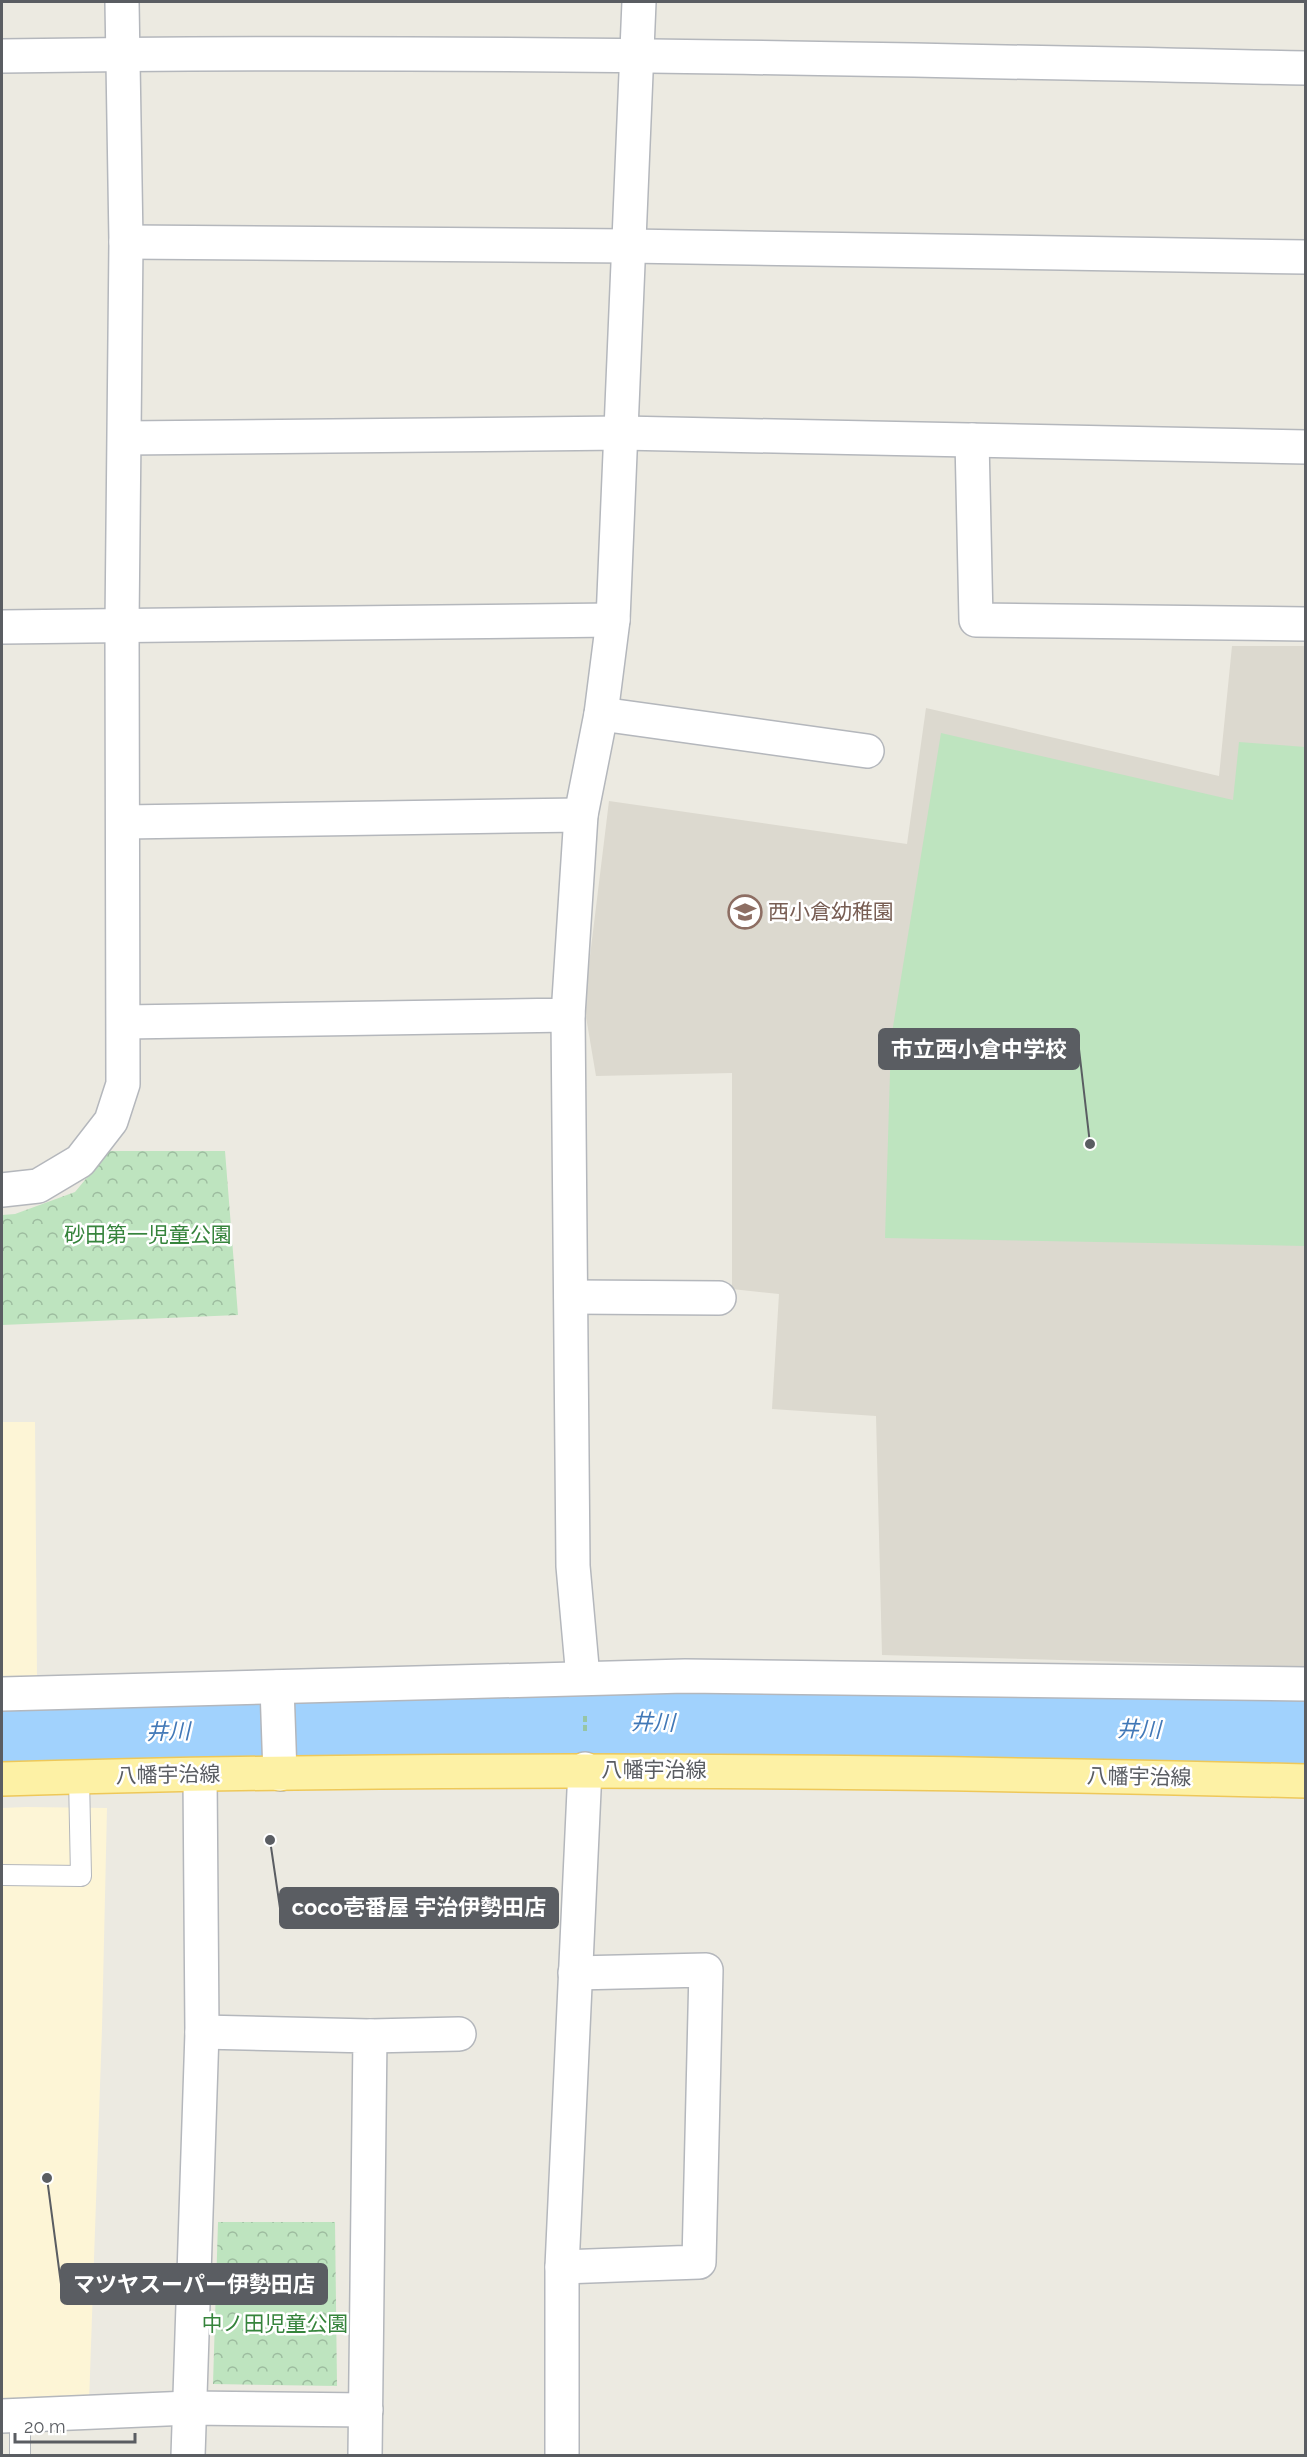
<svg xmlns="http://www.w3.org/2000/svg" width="1307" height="2457" font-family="Raleway,'Noto Sans JP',sans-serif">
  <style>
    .commercial { fill: #fdf5d6 }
    .education { fill: #dcd9cf }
    .park { fill: url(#park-crowns) }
    .garden { fill: #bee4bf }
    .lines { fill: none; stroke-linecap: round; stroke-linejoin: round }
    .river { stroke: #a1d2fd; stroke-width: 72 }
    .lane-casing { stroke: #b4b7bc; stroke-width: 22 }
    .street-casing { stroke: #b4b7bc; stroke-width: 36 }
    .primary-casing { stroke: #eec859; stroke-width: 36 }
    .path { stroke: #97c5a5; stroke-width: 4; stroke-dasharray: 6 3; stroke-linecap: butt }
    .lane { stroke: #fff; stroke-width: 20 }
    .street { stroke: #fff; stroke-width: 33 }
    .primary { stroke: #fdf1a5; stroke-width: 33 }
    .labels { text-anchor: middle; stroke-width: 5; stroke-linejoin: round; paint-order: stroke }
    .education-label { font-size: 21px; fill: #785e54; stroke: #fff; text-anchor: start }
    .park-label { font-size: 21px; fill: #36843c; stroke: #fff }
    .street-label { font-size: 21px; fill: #5a5d62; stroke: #fff }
    .water-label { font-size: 22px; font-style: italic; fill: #4178b7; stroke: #fff }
    .leader { fill: none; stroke: #5a5d62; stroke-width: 2 }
    .callout-dot { fill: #5a5d62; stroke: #fff; stroke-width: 2 }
    .callout { fill: #5a5d62; stroke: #5a5d62; stroke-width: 2 }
    .callout-label { font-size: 22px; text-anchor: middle; font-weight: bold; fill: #fff }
  </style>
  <defs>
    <pattern id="park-crowns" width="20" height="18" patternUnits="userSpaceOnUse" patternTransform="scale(1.5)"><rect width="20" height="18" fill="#bee4bf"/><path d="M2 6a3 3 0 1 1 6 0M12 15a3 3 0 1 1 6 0" fill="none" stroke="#9dbc9f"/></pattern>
  </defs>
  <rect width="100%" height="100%" fill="#eceae1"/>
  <g class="commercial">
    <path d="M 2,1422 L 35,1422 L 37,1676 L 2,1676 Z"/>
    <path d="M 26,1807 L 107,1808 L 102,2028 L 89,2403 L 2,2405 L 2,1808 Z"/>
  </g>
  <path class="education" d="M 1232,646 L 1305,646 L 1305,1667 L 882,1655 L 876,1416 L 772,1409 L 779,1294 L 732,1289 L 732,1073 L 596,1076 L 584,1005 L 609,801 L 907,844 L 926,708 L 1219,776 Z"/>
  <g class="park">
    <path d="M 109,1151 L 225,1151 L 238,1315 L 2,1325 L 2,1215 L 15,1214 L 75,1192 Z"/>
    <path d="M 218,2222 L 335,2222 L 337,2386 L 213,2384 Z"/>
  </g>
  <path class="garden" d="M 941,733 L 1233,800 L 1239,742 L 1305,747 L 1305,1246 L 885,1238 L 891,1039 Z"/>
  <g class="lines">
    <path class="river" d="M 2,1734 L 615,1721 L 1306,1731"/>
    <defs>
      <g id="lane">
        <path d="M 2,1875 L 81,1876 L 79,1777"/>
        <path d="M 20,2415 L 20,2456"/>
      </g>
      <g id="street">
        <path d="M 2,56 C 436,49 871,59 1306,68"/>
        <path d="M 126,242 L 629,246 L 1306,257"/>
        <path d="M 125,438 L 622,433 L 1306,447"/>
        <path d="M 972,440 L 976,620 L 1306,624"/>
        <path d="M 2,627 L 613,620"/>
        <path d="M 601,714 L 867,751"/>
        <path d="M 124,822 L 581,815"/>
        <path d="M 568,1015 L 573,1566 L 583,1678"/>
        <path d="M 124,1022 L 568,1015 L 581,815 L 601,714 L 613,620 L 639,2"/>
        <path d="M 2,1190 L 38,1186 L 80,1161 L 111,1121 L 123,1084 L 122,625 L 126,242 L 122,2"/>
        <path d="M 571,1297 L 719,1298"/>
        <path d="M 277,1687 L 280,1774"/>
        <path d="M 2,1694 L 685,1676 L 1306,1684"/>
        <path d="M 202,2032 L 370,2036 L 365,2456"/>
        <path d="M 370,2036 L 459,2034"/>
        <path d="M 562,2267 L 699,2262 L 706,1970 L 575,1973"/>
        <path d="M 2,2416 L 189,2408 L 366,2410"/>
        <path d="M 188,2456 L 202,2032 L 200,1775"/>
        <path d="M 562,2456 L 562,2267 L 585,1769"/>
      </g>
      <path id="primary" d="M 2,1779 C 436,1766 871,1770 1306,1781"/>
    </defs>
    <use href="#lane" class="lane-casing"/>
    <use href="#street" class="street-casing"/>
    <use href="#primary" class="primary-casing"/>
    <path class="path" d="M 585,1716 L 585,1733"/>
    <use href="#lane" class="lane"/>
    <use href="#street" class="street"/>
    <use href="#primary" class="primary"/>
  </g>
  <defs>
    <symbol id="school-ring" viewBox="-11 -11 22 22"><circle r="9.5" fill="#fff" stroke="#8d6e63" stroke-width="1.5"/><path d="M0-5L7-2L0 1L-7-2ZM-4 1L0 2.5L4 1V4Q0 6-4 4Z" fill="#8d6e63"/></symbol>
  </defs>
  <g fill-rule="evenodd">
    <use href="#school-ring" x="726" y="893" width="38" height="38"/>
  </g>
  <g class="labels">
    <g class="education-label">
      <text x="768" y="919">西小倉幼稚園</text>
    </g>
    <g class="park-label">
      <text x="148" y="1242">砂田第一児童公園</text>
      <text x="275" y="2331">中ノ田児童公園</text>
    </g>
    <g class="street-label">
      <text x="654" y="1777">八幡宇治線</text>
      <text transform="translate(168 1775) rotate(-1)" y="7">八幡宇治線</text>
      <text transform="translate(1139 1777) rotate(1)" y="7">八幡宇治線</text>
    </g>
    <g class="water-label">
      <text transform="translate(653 1722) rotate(1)" y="8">井川</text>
      <text transform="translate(1139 1729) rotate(1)" y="8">井川</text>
      <text transform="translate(168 1731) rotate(-1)" y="8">井川</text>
    </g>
  </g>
  <path class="leader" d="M1090 1144L1079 1049M270 1840L280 1908M47 2178L61 2284"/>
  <g class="callout-dot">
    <circle cx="1090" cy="1144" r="6"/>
    <circle cx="270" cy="1840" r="6"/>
    <circle cx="47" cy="2178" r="6"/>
  </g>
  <g class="callout">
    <rect x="879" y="1029" width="200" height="40" rx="6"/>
    <rect x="280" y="1888" width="278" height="40" rx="6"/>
    <rect x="61" y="2264" width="266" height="40" rx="6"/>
  </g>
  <g class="callout-label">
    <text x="979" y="1057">市立西小倉中学校</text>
    <text x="419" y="1915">coco壱番屋 宇治伊勢田店</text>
    <text x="194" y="2292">マツヤスーパー伊勢田店</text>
  </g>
  <rect width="1307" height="2457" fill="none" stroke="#5a5d62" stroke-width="6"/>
  <path d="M15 2433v9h120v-9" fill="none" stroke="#5a5d62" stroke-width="3"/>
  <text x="24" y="2433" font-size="18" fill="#5a5d62" stroke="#ffffff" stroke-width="4.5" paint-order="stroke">20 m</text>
</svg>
